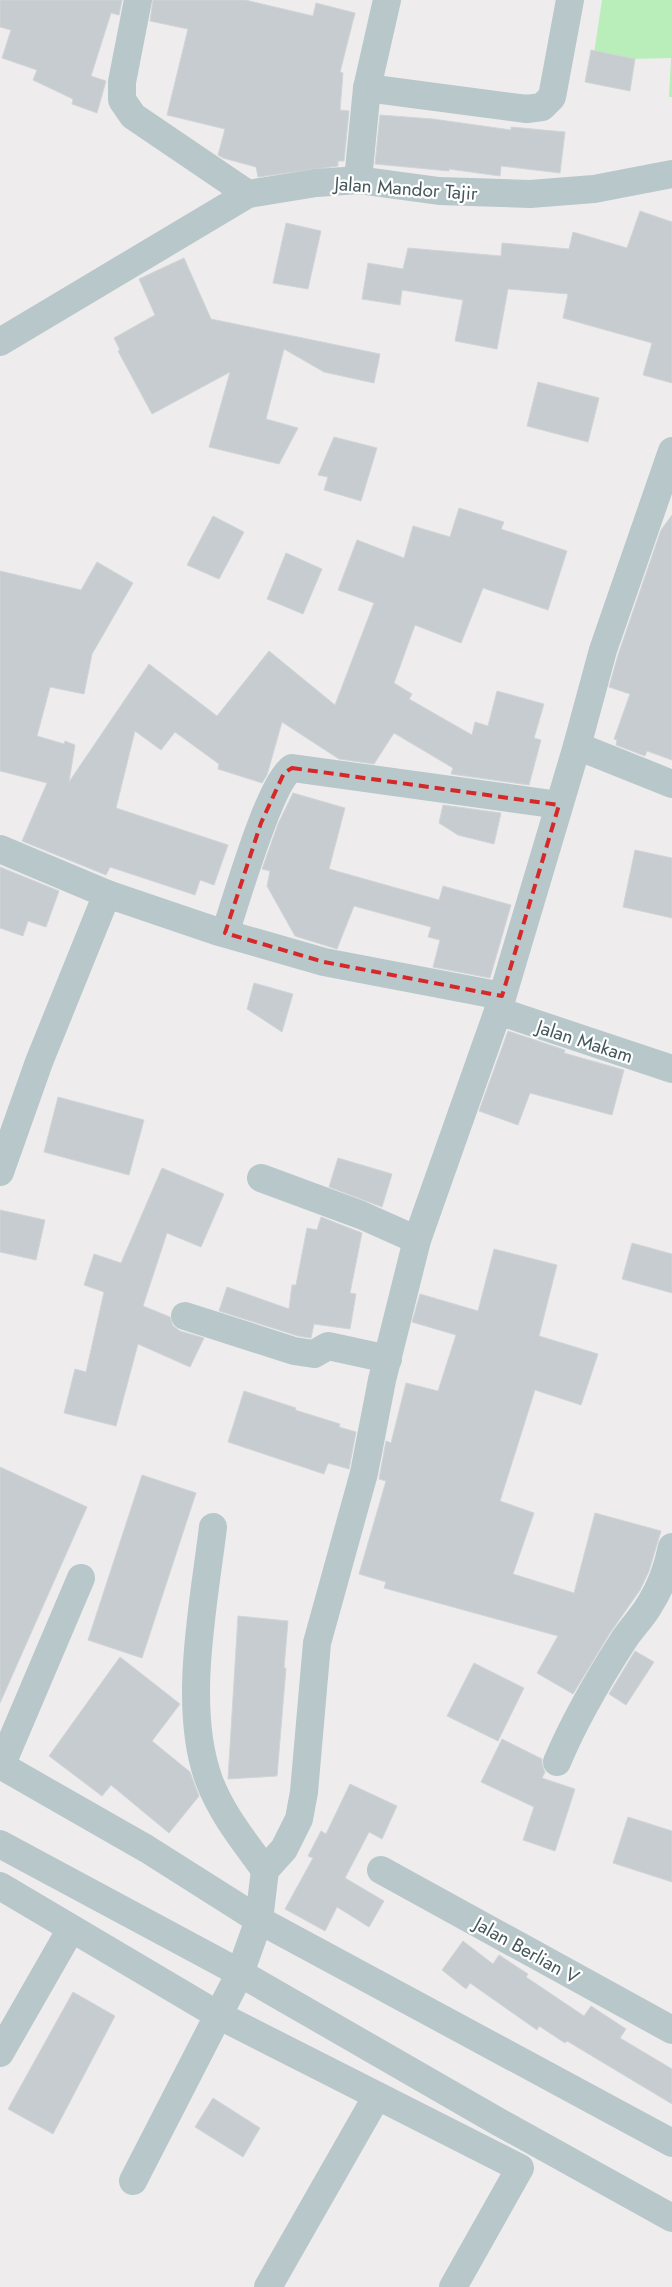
<svg xmlns="http://www.w3.org/2000/svg" width="672" height="2287" font-family="Jost,sans-serif">
  <style>
    .green { fill: #b9eeba }
    .building { fill: #c6cccf; stroke: #d0d5d8 }
    .lines { fill: none; stroke-linecap: round; stroke-linejoin: round }
    .minor { stroke: #b7c7ca; stroke-width: 28 }
    .tertiary { stroke: #b7c7ca; stroke-width: 28 }
    .marked { fill: none; stroke: #d62828; stroke-width: 4; stroke-dasharray: 10 6; stroke-linejoin: round }
    .labels { text-anchor: middle; stroke-width: 4.5; stroke-linejoin: round; paint-order: stroke }
    .street-label { font-size: 19px; fill: #45575a; stroke: #fff }
  </style>
  <rect width="100%" height="100%" fill="#efeced"/>
  <path class="green" d="M 602,0 L 672,0 L 672,97 L 669,97 L 671,58 L 593,60 Z"/>
  <g class="building">
    <path d="M 0,0 L 122,0 L 119,15 L 111,13 L 91,76 L 106,81 L 97,113 L 72,104 L 73,99 L 33,80 L 37,70 L 2,58 L 11,30 L 0,27 Z"/>
    <path d="M 153,0 L 245,0 L 313,16 L 316,3 L 355,13 L 340,72 L 343,73 L 340,110 L 349,111 L 344,161 L 338,161 L 338,166 L 258,177 L 256,167 L 223,158 L 218,155 L 225,129 L 167,115 L 188,29 L 150,21 Z"/>
    <path d="M 591,50 L 635,59 L 630,91 L 585,82 Z"/>
    <path d="M 380,115 L 433,119 L 511,130 L 511,127 L 565,132 L 560,173 L 501,166 L 500,176 L 449,169 L 449,171 L 375,164 Z"/>
    <path d="M 640,211 L 672,222 L 672,383 L 643,375 L 652,343 L 563,318 L 568,294 L 508,289 L 497,349 L 455,341 L 463,300 L 402,290 L 400,305 L 362,299 L 368,263 L 403,269 L 408,248 L 501,256 L 502,243 L 569,249 L 573,232 L 627,248 Z"/>
    <path d="M 286,223 L 321,231 L 308,289 L 273,283 Z"/>
    <path d="M 184,258 L 211,319 L 380,354 L 374,383 L 324,372 L 284,349 L 266,419 L 298,428 L 279,464 L 209,447 L 230,372 L 152,414 L 118,351 L 120,350 L 114,338 L 155,315 L 139,279 Z"/>
    <path d="M 538,382 L 599,398 L 588,442 L 527,426 Z"/>
    <path d="M 334,437 L 377,448 L 361,501 L 324,490 L 328,477 L 318,475 Z"/>
    <path d="M 459,508 L 504,522 L 501,529 L 567,551 L 548,610 L 483,588 L 461,643 L 415,625 L 394,683 L 412,694 L 409,699 L 472,735 L 475,722 L 488,726 L 497,691 L 544,704 L 534,738 L 541,740 L 529,785 L 451,774 L 453,768 L 394,733 L 374,764 L 339,759 L 282,722 L 267,775 L 262,783 L 218,769 L 219,764 L 175,732 L 161,750 L 135,731 L 116,808 L 228,845 L 214,885 L 200,880 L 195,895 L 110,867 L 106,875 L 22,841 L 47,783 L 0,771 L 0,571 L 81,590 L 97,562 L 133,583 L 92,654 L 84,694 L 50,687 L 37,736 L 64,744 L 65,741 L 75,745 L 69,782 L 149,664 L 217,716 L 269,651 L 335,705 L 374,603 L 338,590 L 357,540 L 404,558 L 413,526 L 450,537 Z"/>
    <path d="M 672,515 L 672,760 L 647,751 L 645,756 L 616,745 L 617,740 L 614,739 L 630,694 L 609,687 L 618,655 L 661,530 Z"/>
    <path d="M 213,516 L 244,532 L 219,579 L 187,565 Z"/>
    <path d="M 286,553 L 322,569 L 303,614 L 267,599 Z"/>
    <path d="M 293,793 L 345,808 L 329,869 L 439,900 L 443,886 L 511,905 L 490,978 L 433,967 L 440,940 L 428,937 L 431,927 L 354,906 L 337,949 L 295,936 L 267,886 L 270,871 L 262,869 L 278,824 Z"/>
    <path d="M 443,805 L 501,813 L 494,844 L 458,835 L 439,823 Z"/>
    <path d="M 635,850 L 672,858 L 672,918 L 623,907 Z"/>
    <path d="M 0,867 L 59,891 L 46,927 L 28,921 L 23,936 L 0,928 Z"/>
    <path d="M 254,983 L 293,994 L 282,1032 L 247,1009 Z"/>
    <path d="M 508,1031 L 565,1050 L 564,1053 L 624,1070 L 612,1115 L 530,1093 L 518,1125 L 479,1111 Z"/>
    <path d="M 58,1097 L 144,1120 L 129,1175 L 44,1152 Z"/>
    <path d="M 338,1158 L 392,1174 L 382,1207 L 329,1187 Z"/>
    <path d="M 162,1168 L 224,1194 L 201,1247 L 167,1233 L 143,1306 L 170,1317 L 173,1326 L 180,1331 L 204,1338 L 190,1367 L 138,1344 L 116,1426 L 64,1413 L 75,1369 L 86,1372 L 104,1292 L 84,1285 L 94,1254 L 121,1263 Z"/>
    <path d="M 0,1210 L 45,1220 L 36,1260 L 0,1252 Z"/>
    <path d="M 321,1217 L 362,1233 L 350,1293 L 356,1294 L 350,1329 L 314,1324 L 311,1338 L 298,1336 L 219,1311 L 227,1287 L 289,1309 L 292,1285 L 296,1285 L 307,1228 L 317,1230 Z"/>
    <path d="M 632,1243 L 672,1254 L 672,1293 L 622,1279 Z"/>
    <path d="M 494,1249 L 557,1265 L 539,1336 L 598,1354 L 581,1405 L 535,1390 L 500,1501 L 534,1513 L 513,1574 L 574,1593 L 595,1513 L 661,1531 L 649,1571 L 640,1590 L 610,1633 L 573,1694 L 537,1673 L 558,1636 L 384,1588 L 386,1582 L 359,1574 L 386,1481 L 379,1479 L 386,1441 L 391,1443 L 406,1383 L 438,1391 L 456,1335 L 412,1322 L 420,1294 L 478,1311 Z"/>
    <path d="M 244,1391 L 296,1408 L 295,1410 L 340,1424 L 339,1427 L 356,1432 L 349,1469 L 328,1463 L 324,1474 L 228,1442 Z"/>
    <path d="M 0,1467 L 87,1507 L 0,1703 Z"/>
    <path d="M 142,1475 L 196,1493 L 142,1658 L 88,1640 Z"/>
    <path d="M 238,1616 L 288,1621 L 284,1668 L 286,1668 L 277,1776 L 228,1779 Z"/>
    <path d="M 635,1651 L 654,1662 L 626,1705 L 609,1694 Z"/>
    <path d="M 120,1657 L 180,1704 L 152,1741 L 190,1772 L 199,1796 L 169,1833 L 111,1785 L 102,1796 L 49,1756 Z"/>
    <path d="M 474,1663 L 524,1688 L 498,1741 L 447,1716 Z"/>
    <path d="M 502,1739 L 542,1759 L 542,1764 L 545,1772 L 542,1778 L 575,1789 L 555,1851 L 523,1840 L 534,1807 L 481,1782 Z"/>
    <path d="M 350,1784 L 397,1806 L 382,1839 L 369,1832 L 345,1878 L 384,1901 L 369,1927 L 337,1907 L 325,1931 L 285,1909 L 313,1858 L 308,1856 L 321,1831 L 326,1834 Z"/>
    <path d="M 628,1817 L 672,1831 L 672,1882 L 613,1863 Z"/>
    <path d="M 463,1941 L 493,1964 L 499,1955 L 528,1974 L 526,1977 L 584,2016 L 591,2006 L 626,2029 L 620,2038 L 672,2069 L 672,2104 L 567,2041 L 565,2043 L 539,2026 L 537,2030 L 470,1983 L 466,1989 L 442,1970 Z"/>
    <path d="M 73,1992 L 115,2016 L 53,2134 L 8,2109 Z"/>
    <path d="M 213,2098 L 260,2128 L 243,2157 L 195,2127 Z"/>
  </g>
  <g class="lines">
    <g class="minor">
      <path d="M 138,0 L 122,82 L 122,100 L 133,116 L 248,194"/>
      <path d="M 367,88 L 527,109 L 542,107 L 552,97 L 570,0"/>
      <path d="M 358,180 L 367,88 L 387,0"/>
      <path d="M 577,746 L 672,784"/>
      <path d="M 0,849 L 107,894"/>
      <path d="M 225,933 C 236,902 269,783 292,768 L 559,805"/>
      <path d="M 498,1011 L 672,1069"/>
      <path d="M 0,1172 L 39,1062 L 107,894 L 216,931 L 324,962 L 502,996"/>
      <path d="M 261,1178 L 361,1215 L 417,1240"/>
      <path d="M 185,1316 L 294,1351 L 314,1354 L 328,1346 L 388,1359"/>
      <path d="M 213,1527 C 204,1603 182,1707 209,1780 C 221,1813 244,1841 265,1870"/>
      <path d="M 557,1762 C 575,1719 598,1680 623,1641 C 631,1628 643,1617 650,1604 C 661,1587 668,1566 672,1547"/>
      <path d="M 0,1765 L 147,1849 L 259,1920 L 672,2143"/>
      <path d="M 1,1766 L 81,1578"/>
      <path d="M 0,1844 L 240,1973 L 259,1920 L 265,1870 L 284,1849 L 299,1819 L 304,1792 L 317,1643 L 364,1473 L 382,1380 L 417,1240 L 498,1011 L 577,746 L 603,650 L 672,451"/>
      <path d="M 381,1870 L 672,2030"/>
      <path d="M 0,1886 L 218,2015 L 520,2168 L 453,2287"/>
      <path d="M 0,2053 L 71,1929"/>
      <path d="M 133,2181 L 240,1973 L 497,2121 L 672,2218"/>
      <path d="M 268,2287 L 377,2096"/>
    </g>
    <path class="tertiary" d="M 0,342 L 248,194 L 316,183 L 358,180 L 439,191 L 530,194 L 594,189 L 672,174"/>
  </g>
  <path class="marked" d="M 292,768 L 559,805 L 502,996 L 324,962 L 225,933 L 261,823 L 284,773 Z"/>
  <g class="labels">
    <g class="street-label">
      <text transform="translate(406 188) rotate(4)" y="7">Jalan Mandor Tajir</text>
      <text transform="translate(585 1041) rotate(18)" y="7">Jalan Makam</text>
      <text transform="translate(527 1950) rotate(29)" y="7">Jalan Berlian V</text>
    </g>
  </g>
</svg>
